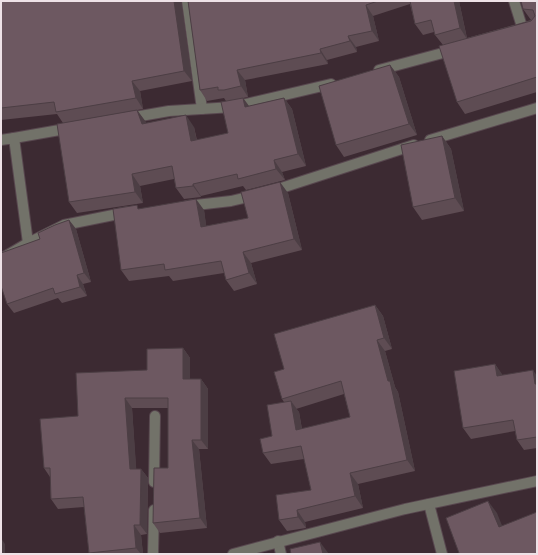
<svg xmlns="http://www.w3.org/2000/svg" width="538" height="555" font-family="Cabin,sans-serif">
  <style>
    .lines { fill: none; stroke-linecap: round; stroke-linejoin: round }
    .minor-casing { stroke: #58474f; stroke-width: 12 }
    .minor { stroke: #727269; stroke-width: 10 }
    .wall { fill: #5e4c53; fill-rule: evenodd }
    .shaded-wall { fill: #4c3e44 }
    .building { fill: #6d5861; stroke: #4c3e44 }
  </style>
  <rect width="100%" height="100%" fill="#3c2a32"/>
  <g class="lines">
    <defs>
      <g id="minor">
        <path d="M 187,1 L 202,109"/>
        <path d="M 514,1 L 523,30"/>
        <path d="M 379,70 L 454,50"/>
        <path d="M 129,118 L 169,111 L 233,107 L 331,84"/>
        <path d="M 14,138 L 71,128"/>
        <path d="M 1,140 L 14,138 L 28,243"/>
        <path d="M 430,140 L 537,108"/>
        <path d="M 272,191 L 414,145"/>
        <path d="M 187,206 L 231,201 L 256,195"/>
        <path d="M 1,259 L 28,243 L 64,225 L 128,212"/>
        <path d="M 154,482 L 155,416"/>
        <path d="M 429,504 L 442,554"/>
        <path d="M 278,541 L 281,554"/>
        <path d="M 153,554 L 154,510"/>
        <path d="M 233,554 L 405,509 L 537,481"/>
      </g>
    </defs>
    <use href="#minor" class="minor-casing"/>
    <use href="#minor" class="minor"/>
  </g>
  <g class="wall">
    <path d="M 1,1 L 181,1 L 192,81 L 140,91 L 143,109 L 63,123 L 57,114 L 1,120 Z"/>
    <path d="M 188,1 L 459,1 L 467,38 L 531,20 L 523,9 L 537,1 L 537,92 L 465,114 L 457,102 L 443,45 L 435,35 L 434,32 L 423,35 L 415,24 L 410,4 L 373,16 L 379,41 L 356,47 L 357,52 L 327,60 L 328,64 L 245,80 L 248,97 L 243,98 L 249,106 L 284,98 L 292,109 L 306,166 L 282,172 L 285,180 L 246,190 L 243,186 L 201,196 L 201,197 L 184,199 L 176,188 L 174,179 L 140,186 L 143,203 L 77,213 L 69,202 L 137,110 L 146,123 L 194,127 L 197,140 L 228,133 L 226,101 L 224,98 L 207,101 L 200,90 Z"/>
    <path d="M 390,65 L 399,77 L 417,135 L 344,157 L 336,145 Z"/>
    <path d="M 442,136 L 451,149 L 464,211 L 422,220 L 413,207 Z"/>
    <path d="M 288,193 L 302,250 L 251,263 L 257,284 L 234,291 L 226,280 L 224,273 L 173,281 L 169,276 L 129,281 L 121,270 L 139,209 L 204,210 L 206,226 L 248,218 Z"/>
    <path d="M 69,220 L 76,229 L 91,282 L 83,284 L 87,296 L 62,303 L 58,298 L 14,313 L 7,304 L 40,239 Z"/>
    <path d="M 375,305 L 383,316 L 392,349 L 385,351 L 395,387 L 398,392 L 415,471 L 358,484 L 363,508 L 305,522 L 306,528 L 287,531 L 279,520 L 311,490 L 304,459 L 271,464 L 263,453 L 272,436 L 284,402 L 282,399 L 284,369 ZM 344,394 L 350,417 L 302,429 L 299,412 L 296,409 Z"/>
    <path d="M 183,348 L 190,358 L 190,379 L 201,379 L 208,389 L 208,449 L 199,449 L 207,528 L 160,533 L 153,523 L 168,468 L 168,408 L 132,408 L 136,469 L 141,469 L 148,478 L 147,534 L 141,535 L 143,554 L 90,554 L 89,553 L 84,507 L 58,509 L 51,499 L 50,477 L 44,468 L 147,370 Z"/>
    <path d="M 495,364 L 502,375 L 537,376 L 537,448 L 524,450 L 517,440 L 515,431 L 471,439 L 463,428 Z"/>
  </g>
  <g class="shaded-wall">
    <path d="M 174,1 L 181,1 L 192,81 L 184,71 Z"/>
    <path d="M 454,1 L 459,1 L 467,39 L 460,28 Z"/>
    <path d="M 366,5 L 373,16 L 379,41 L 372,31 Z"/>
    <path d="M 348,36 L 356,47 L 357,52 L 350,41 Z"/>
    <path d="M 320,49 L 327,60 L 328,64 L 321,53 Z"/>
    <path d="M 390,65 L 399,77 L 417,135 L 409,124 Z"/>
    <path d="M 237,70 L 245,80 L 248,97 L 241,86 Z"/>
    <path d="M 132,81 L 140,91 L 143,109 L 136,98 Z"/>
    <path d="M 243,98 L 251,109 L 245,107 Z"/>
    <path d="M 284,98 L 292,109 L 306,166 L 298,154 Z"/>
    <path d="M 137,110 L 146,122 L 150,136 L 142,124 Z"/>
    <path d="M 186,115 L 194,127 L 199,153 L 191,141 Z"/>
    <path d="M 442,136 L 451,149 L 464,211 L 455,198 Z"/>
    <path d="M 274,160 L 282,172 L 285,180 L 276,169 Z"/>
    <path d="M 132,174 L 140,186 L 143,203 L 135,192 Z"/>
    <path d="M 280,182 L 288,193 L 302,250 L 294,239 Z"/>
    <path d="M 193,184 L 201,196 L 201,197 L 193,186 Z"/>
    <path d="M 196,199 L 204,210 L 208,238 L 201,227 Z"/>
    <path d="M 69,220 L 76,229 L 91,282 L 84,273 Z"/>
    <path d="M 243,252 L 251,263 L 257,284 L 249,273 Z"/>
    <path d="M 77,275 L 83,284 L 87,296 L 80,287 Z"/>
    <path d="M 375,305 L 383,316 L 392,349 L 384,338 Z"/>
    <path d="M 377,340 L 385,351 L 395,387 L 398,392 L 415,471 L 407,460 L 388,381 Z"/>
    <path d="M 183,348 L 190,358 L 190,389 L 183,379 Z"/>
    <path d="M 495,364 L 502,374 L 504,387 L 497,376 Z"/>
    <path d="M 533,370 L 537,376 L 537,387 L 535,384 Z"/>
    <path d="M 201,379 L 208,389 L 208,449 L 201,440 Z"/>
    <path d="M 125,398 L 132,408 L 137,479 L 130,469 Z"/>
    <path d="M 291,401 L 299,412 L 304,442 L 296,430 Z"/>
    <path d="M 192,440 L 199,449 L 207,528 L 200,518 Z"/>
    <path d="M 141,469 L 148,478 L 147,534 L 140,525 Z"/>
    <path d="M 350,473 L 358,484 L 363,508 L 355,496 Z"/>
    <path d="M 488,501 L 497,513 L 507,538 L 499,527 Z"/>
    <path d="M 297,510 L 305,522 L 306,528 L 298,517 Z"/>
    <path d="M 134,525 L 141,535 L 143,554 L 141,554 L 136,548 Z"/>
    <path d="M 1,538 L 5,544 L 5,554 L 1,554 Z"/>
    <path d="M 320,542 L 329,554 L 323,554 Z"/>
  </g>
  <g class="building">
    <path d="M 1,1 L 174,1 L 184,71 L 132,81 L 136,98 L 56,112 L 54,102 L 1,108 Z"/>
    <path d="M 188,1 L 378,1 L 366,5 L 372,31 L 348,36 L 350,41 L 320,49 L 321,53 L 237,70 L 241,86 L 224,90 L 218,90 L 218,87 L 200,90 Z"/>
    <path d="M 410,1 L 454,1 L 460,28 L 435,35 L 431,20 L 415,24 Z"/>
    <path d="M 521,1 L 537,1 L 537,77 L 457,102 L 439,46 L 531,21 L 535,16 L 533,10 L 523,9 Z"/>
    <path d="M 390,65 L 409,124 L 336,145 L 319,86 Z"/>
    <path d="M 243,98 L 245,107 L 284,98 L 298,154 L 274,160 L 276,169 L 238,179 L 237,174 L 193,184 L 193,186 L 176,188 L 172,166 L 132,174 L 135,192 L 69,202 L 57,124 L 137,110 L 142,124 L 186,115 L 191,141 L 228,133 L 221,102 Z"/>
    <path d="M 442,136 L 455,198 L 413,207 L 401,145 Z"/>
    <path d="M 280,182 L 294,239 L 243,252 L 249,273 L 226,280 L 221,261 L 165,270 L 164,264 L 121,270 L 113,209 L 137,205 L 138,209 L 196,199 L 201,227 L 248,218 L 241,192 Z"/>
    <path d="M 69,220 L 84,273 L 77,275 L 80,287 L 55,294 L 53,288 L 7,304 L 1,286 L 1,253 L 40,239 L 38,233 L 55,225 Z"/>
    <path d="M 375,305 L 384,338 L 377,340 L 388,381 L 390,381 L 407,460 L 350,473 L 355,496 L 297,510 L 298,517 L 279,520 L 276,495 L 311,490 L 301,446 L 263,453 L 260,439 L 272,436 L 267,405 L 291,401 L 296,430 L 350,417 L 341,381 L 282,399 L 274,372 L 284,369 L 274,334 Z"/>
    <path d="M 183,348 L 183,379 L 201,379 L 201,440 L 192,440 L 200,518 L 153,523 L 154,468 L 168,468 L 168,398 L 125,398 L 130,469 L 141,469 L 140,525 L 134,525 L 136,548 L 89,553 L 83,497 L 51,499 L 50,468 L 44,468 L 40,419 L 78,416 L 76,373 L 147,370 L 147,349 Z"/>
    <path d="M 495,364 L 497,376 L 533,370 L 535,384 L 537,384 L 537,437 L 517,440 L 513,420 L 463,428 L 454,371 Z"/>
    <path d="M 488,501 L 499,527 L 537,512 L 537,554 L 456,554 L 459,553 L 446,518 Z"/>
    <path d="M 320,542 L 323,554 L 291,554 L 290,549 Z"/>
  </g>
  <rect width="538" height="555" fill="none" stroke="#eee2e7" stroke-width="4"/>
</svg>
